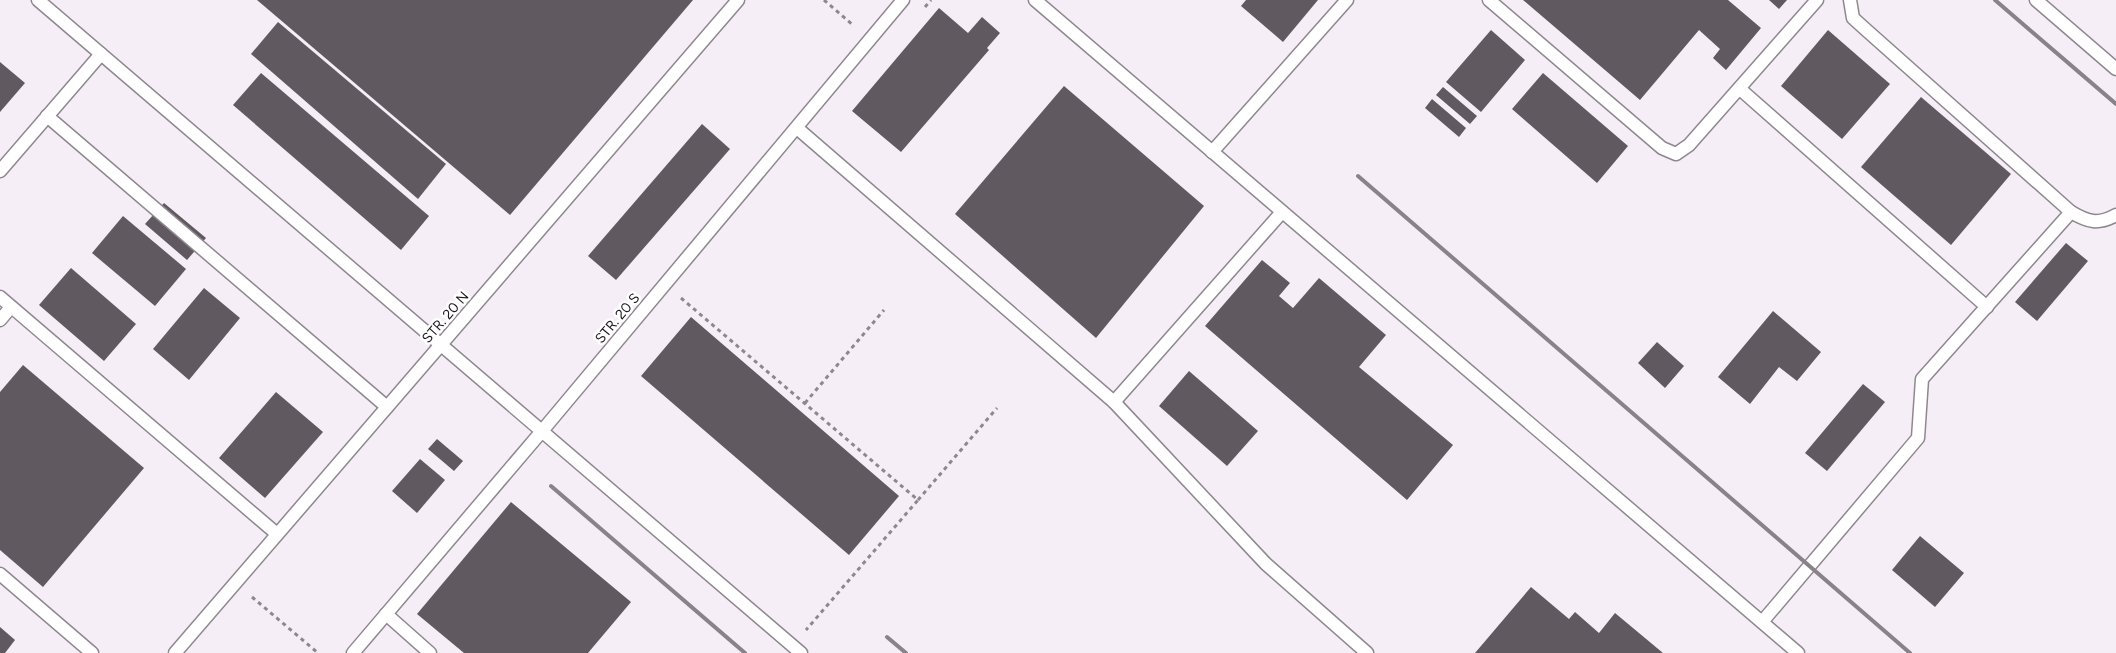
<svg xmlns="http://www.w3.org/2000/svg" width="2116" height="653" font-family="Figtree,sans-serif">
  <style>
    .building { fill: #605960 }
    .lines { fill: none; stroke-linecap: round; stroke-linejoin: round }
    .service-casing { stroke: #8f878f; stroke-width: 15 }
    .path { stroke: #8d888d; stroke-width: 3; stroke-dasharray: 4 4; stroke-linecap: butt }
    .service { stroke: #fff; stroke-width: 12 }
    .rail { stroke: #888388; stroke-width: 4 }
    .labels { text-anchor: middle; stroke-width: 5; stroke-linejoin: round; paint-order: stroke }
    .street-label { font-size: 14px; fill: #1c191c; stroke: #fff }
  </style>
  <rect width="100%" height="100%" fill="#f6eef6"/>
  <g class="building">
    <path d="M 257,0 L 693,0 L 510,215 Z"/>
    <path d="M 1246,0 L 1318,0 L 1283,42 L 1241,6 Z"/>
    <path d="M 1523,0 L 1728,0 L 1761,28 L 1726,70 L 1713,58 L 1720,49 L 1699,30 L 1640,100 Z"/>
    <path d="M 1769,0 L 1787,0 L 1779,9 Z"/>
    <path d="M 939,8 L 968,33 L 982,17 L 1000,33 L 987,48 L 989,50 L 901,152 L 852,111 Z"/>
    <path d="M 278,22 L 446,164 L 418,199 L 251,54 Z"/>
    <path d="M 1491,30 L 1525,60 L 1481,112 L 1446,82 Z"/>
    <path d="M 1828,30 L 1890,84 L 1842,139 L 1781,86 Z"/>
    <path d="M 0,62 L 25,83 L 0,112 Z"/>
    <path d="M 261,73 L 429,216 L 401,250 L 233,105 Z"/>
    <path d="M 1543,73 L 1628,146 L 1597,183 L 1512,109 Z"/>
    <path d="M 1064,86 L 1204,206 L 1096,338 L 955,214 Z"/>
    <path d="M 1443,87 L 1477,116 L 1470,124 L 1436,95 Z"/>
    <path d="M 1921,97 L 2011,174 L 1951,245 L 1861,167 Z"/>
    <path d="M 1432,99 L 1466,128 L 1459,137 L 1425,108 Z"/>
    <path d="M 702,124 L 730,149 L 616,280 L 588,256 Z"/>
    <path d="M 164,203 L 206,238 L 187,260 L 145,224 Z"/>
    <path d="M 123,216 L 186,269 L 155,306 L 92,253 Z"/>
    <path d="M 2066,243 L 2088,261 L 2037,321 L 2015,302 Z"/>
    <path d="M 1262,260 L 1290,283 L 1279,296 L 1293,308 L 1319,278 L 1386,335 L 1359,367 L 1453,445 L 1407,500 L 1205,326 Z"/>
    <path d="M 71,268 L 136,324 L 104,361 L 39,305 Z"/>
    <path d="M 204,288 L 240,318 L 189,380 L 153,349 Z"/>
    <path d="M 1773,311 L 1821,352 L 1797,381 L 1779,367 L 1750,404 L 1718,377 Z"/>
    <path d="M 691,317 L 899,496 L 849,555 L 641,376 Z"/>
    <path d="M 1657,342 L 1684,366 L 1665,388 L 1638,363 Z"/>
    <path d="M 23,365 L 144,468 L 43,587 L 0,550 L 0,392 Z"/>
    <path d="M 1189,371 L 1258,431 L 1227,466 L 1159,406 Z"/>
    <path d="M 1863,384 L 1885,402 L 1827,471 L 1805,453 Z"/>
    <path d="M 276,392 L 323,432 L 265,498 L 219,458 Z"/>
    <path d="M 437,439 L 463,461 L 454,471 L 428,449 Z"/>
    <path d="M 420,459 L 445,480 L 417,513 L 392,491 Z"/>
    <path d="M 511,502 L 631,602 L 588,653 L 464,653 L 417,614 Z"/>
    <path d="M 1920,536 L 1964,573 L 1935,607 L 1892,570 Z"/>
    <path d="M 1531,587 L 1569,619 L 1575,612 L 1599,633 L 1615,613 L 1663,653 L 1475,653 Z"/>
    <path d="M 0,627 L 15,640 L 5,653 L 0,653 Z"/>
  </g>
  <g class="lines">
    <defs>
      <g id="service">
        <path d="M 38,0 L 801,653"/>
        <path d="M 1035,0 L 1798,653"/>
        <path d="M 1489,0 L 1662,148 L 1676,154 L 1689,145 L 1817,0"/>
        <path d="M 1850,0 L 1853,18 L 1864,28 L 2071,212 C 2088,222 2098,225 2116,215"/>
        <path d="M 2036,0 L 2116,69"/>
        <path d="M 1740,89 L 1987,307"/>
        <path d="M 47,116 L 387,407"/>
        <path d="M 797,128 L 1114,402 L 1266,564 L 1367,653"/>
        <path d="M 1212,152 L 1347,0"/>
        <path d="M 0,171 L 101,54"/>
        <path d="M 0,297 L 277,534"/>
        <path d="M 0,320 L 11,307"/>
        <path d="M 1114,402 L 1282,212"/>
        <path d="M 0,574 L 92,653"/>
        <path d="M 386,614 L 430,653"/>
        <path d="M 1762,622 L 1918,438 L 1922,379 L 2071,212"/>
        <path d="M 175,653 L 738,0"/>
        <path d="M 353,653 L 542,431 L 903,0"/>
      </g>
    </defs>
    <use href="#service" class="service-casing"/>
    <g class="path">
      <path d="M 824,0 L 854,26"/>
      <path d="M 925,7 L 931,0"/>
      <path d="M 681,298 L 918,500 L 806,630"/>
      <path d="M 805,403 L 884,310"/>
      <path d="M 918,500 L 997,408"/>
      <path d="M 252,597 L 318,653"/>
    </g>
    <use href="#service" class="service"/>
    <g class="rail">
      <path d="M 1995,0 L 2116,104"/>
      <path d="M 1358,176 L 1910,653"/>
      <path d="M 551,486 L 745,653"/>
      <path d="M 887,637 L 906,653"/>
    </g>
  </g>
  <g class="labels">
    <g class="street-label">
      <text transform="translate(445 317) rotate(-49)" y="5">STR. 20 N</text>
      <text transform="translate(617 318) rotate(-50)" y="5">STR. 20 S</text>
    </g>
  </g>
</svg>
